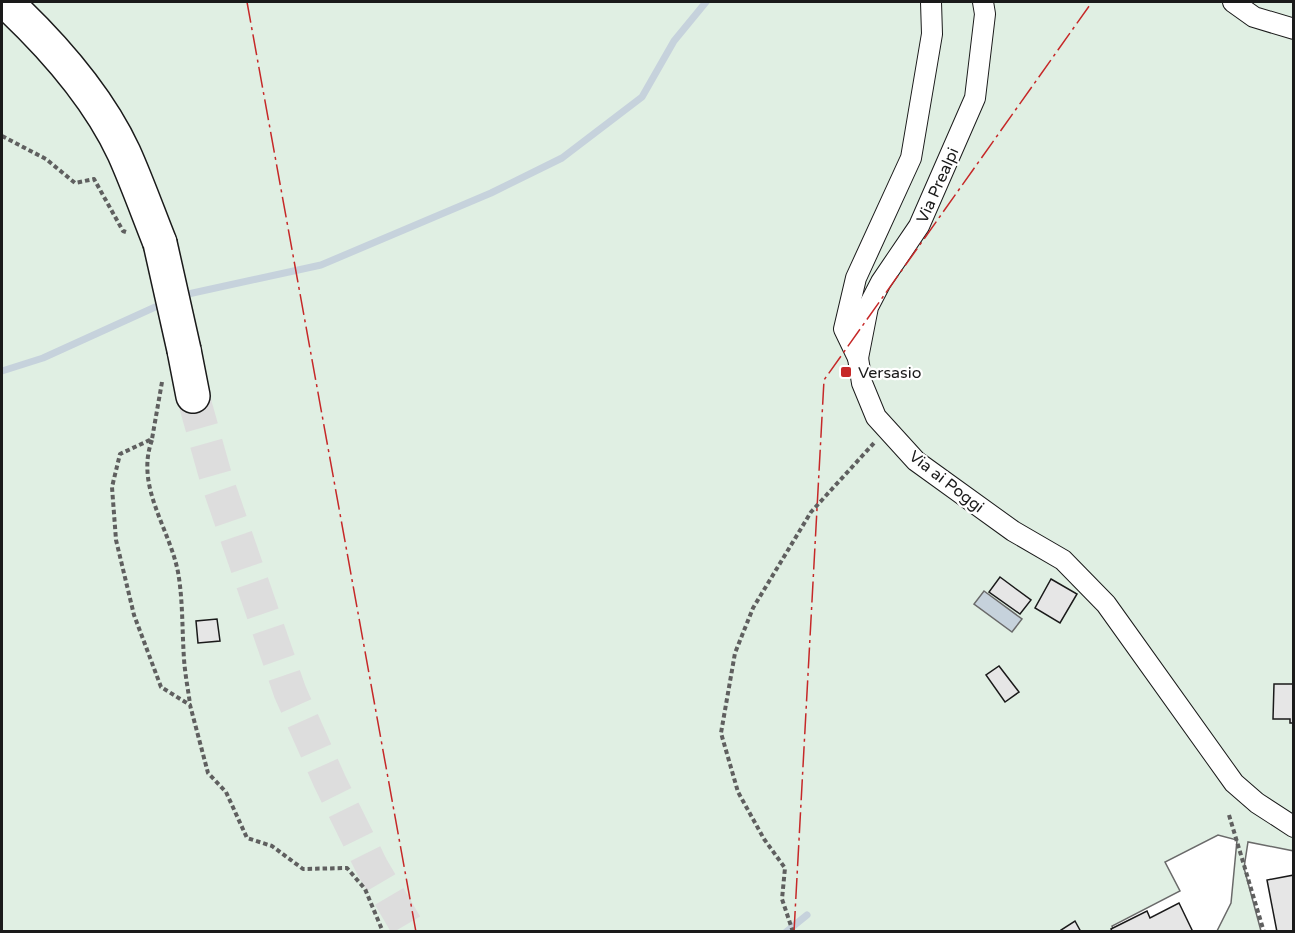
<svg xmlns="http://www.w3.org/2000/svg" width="1295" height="933" font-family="'Varela Round',sans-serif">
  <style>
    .green { fill: #e0efe3; stroke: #6a6a6a; stroke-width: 1.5 }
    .water { fill: #c6d2dc; stroke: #6a6a6a; stroke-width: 1.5 }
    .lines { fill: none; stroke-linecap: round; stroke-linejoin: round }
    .stream { stroke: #c6d2dc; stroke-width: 7 }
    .building { fill: #e6e6e6; stroke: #1a1a1a; stroke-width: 1.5 }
    .trunk-tunnel { stroke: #ddd; stroke-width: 33; stroke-dasharray: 33 16; stroke-linecap: butt }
    .minor-casing { stroke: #1a1a1a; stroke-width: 22 }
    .trunk-casing { stroke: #1a1a1a; stroke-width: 36 }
    .path { stroke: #5f5f5f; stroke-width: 4; stroke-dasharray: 4.5 3; stroke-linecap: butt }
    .minor { stroke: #fff; stroke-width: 20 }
    .trunk { stroke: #fff; stroke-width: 33 }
    .trunk-bridge-casing { stroke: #1a1a1a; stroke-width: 36; stroke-linecap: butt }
    .trunk-bridge { stroke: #fff; stroke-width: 33 }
    .power { stroke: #c62828; stroke-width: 1.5; stroke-dasharray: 21 4.5 3 4.5; stroke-linecap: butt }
    .poi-dot { fill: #c62828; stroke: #fff; stroke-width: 2 }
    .labels { text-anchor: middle; stroke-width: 4.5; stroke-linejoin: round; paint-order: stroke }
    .street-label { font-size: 16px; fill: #1a1a1a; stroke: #fff }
    .poi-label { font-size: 16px; fill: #1a1a1a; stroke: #fff; text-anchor: start }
  </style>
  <rect width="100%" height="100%" fill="#fff"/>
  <path class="green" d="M 2,2 L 1293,2 L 1294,851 L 1248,842 L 1244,868 L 1261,931 L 1217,931 L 1231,903 L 1237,840 L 1218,835 L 1165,862 L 1180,891 L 1112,926 L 1114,931 L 2,932 Z"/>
  <path class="water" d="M 984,591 L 1022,619 L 1012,632 L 974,604 Z"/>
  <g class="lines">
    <g class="stream">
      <path d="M 179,296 L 321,265 L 491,193 L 562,158 L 642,97 L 674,41 L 706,2"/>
      <path d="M 2,371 L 43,358 L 164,303"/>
      <path d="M 786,932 L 807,915"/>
    </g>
  </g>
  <g class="building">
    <path d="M 1000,577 L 1031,600 L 1020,614 L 989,592 Z"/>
    <path d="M 1051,579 L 1077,594 L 1060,623 L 1035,608 Z"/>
    <path d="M 217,619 L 220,641 L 198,643 L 196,621 Z"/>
    <path d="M 999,666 L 1019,692 L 1005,702 L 986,675 Z"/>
    <path d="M 1274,684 L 1294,684 L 1294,723 L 1290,723 L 1290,719 L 1273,719 Z"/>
    <path d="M 1294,875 L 1294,932 L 1277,932 L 1267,880 Z"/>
    <path d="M 1179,903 L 1193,932 L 1112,932 L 1111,929 L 1147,911 L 1150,918 Z"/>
    <path d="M 1075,921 L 1081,932 L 1062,932 L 1061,930 Z"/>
  </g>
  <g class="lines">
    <path class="trunk-tunnel" d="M 193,396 L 216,478 L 290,692 L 330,782 L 372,867 L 410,932"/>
    <defs>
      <g id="minor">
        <path d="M 931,2 L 932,34 L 911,158 L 856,278 L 844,329 L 858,358 L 862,383 L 876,417 L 916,461 L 1013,531 L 1063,560 L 1106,604 L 1234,783 L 1257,803 L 1294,827"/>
        <path d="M 1233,2 L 1254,17 L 1294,29"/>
        <path d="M 858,358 L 868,307 L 881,282 L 919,226 L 975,98 L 985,14 L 983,2"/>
      </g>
      <g id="trunk">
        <path d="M 6,2 C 52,45 97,95 124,153 C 137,182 148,213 160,243"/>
        <path d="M 184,350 L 193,396"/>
      </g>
    </defs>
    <use href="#minor" class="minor-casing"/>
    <use href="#trunk" class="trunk-casing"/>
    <g class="path">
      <path d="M 2,136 L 46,159 L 75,183 L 94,179 L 123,231 L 126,232"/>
      <path d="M 162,382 L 152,439 L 120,454 L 112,487 L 116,540 L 134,615 L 161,687 L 190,705 L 208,773 L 226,792 L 247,838 L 272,846 L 303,869 L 347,868 L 365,889 L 383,932"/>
      <path d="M 152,440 C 135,486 169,527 178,572 C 183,600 182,630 184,659 C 185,674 188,689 190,704"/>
      <path d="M 1229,815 L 1264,932"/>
      <path d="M 793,932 L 782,899 L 785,868 L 764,839 L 738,792 L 721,733 L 735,653 L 753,608 L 811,512 L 874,443"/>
    </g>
    <use href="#minor" class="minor"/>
    <use href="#trunk" class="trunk"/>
    <defs>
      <path id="trunk-bridge" d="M 160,243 L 184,350"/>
    </defs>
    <use href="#trunk-bridge" class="trunk-bridge-casing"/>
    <use href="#trunk-bridge" class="trunk-bridge"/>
    <g class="power">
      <path d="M 247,2 L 416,932"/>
      <path d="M 794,932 L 824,380 L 1092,2"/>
    </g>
  </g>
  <rect class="poi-dot" x="840" y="366" width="12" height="12" rx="3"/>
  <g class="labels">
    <g class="street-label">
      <text transform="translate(937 185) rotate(-66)" y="6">Via Prealpi</text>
      <text transform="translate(947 481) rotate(38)" y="6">Via ai Poggi</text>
    </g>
    <g class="poi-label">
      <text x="858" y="378">Versasio</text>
    </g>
  </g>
  <rect width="1295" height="933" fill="none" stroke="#1a1a1a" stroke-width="6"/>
</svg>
